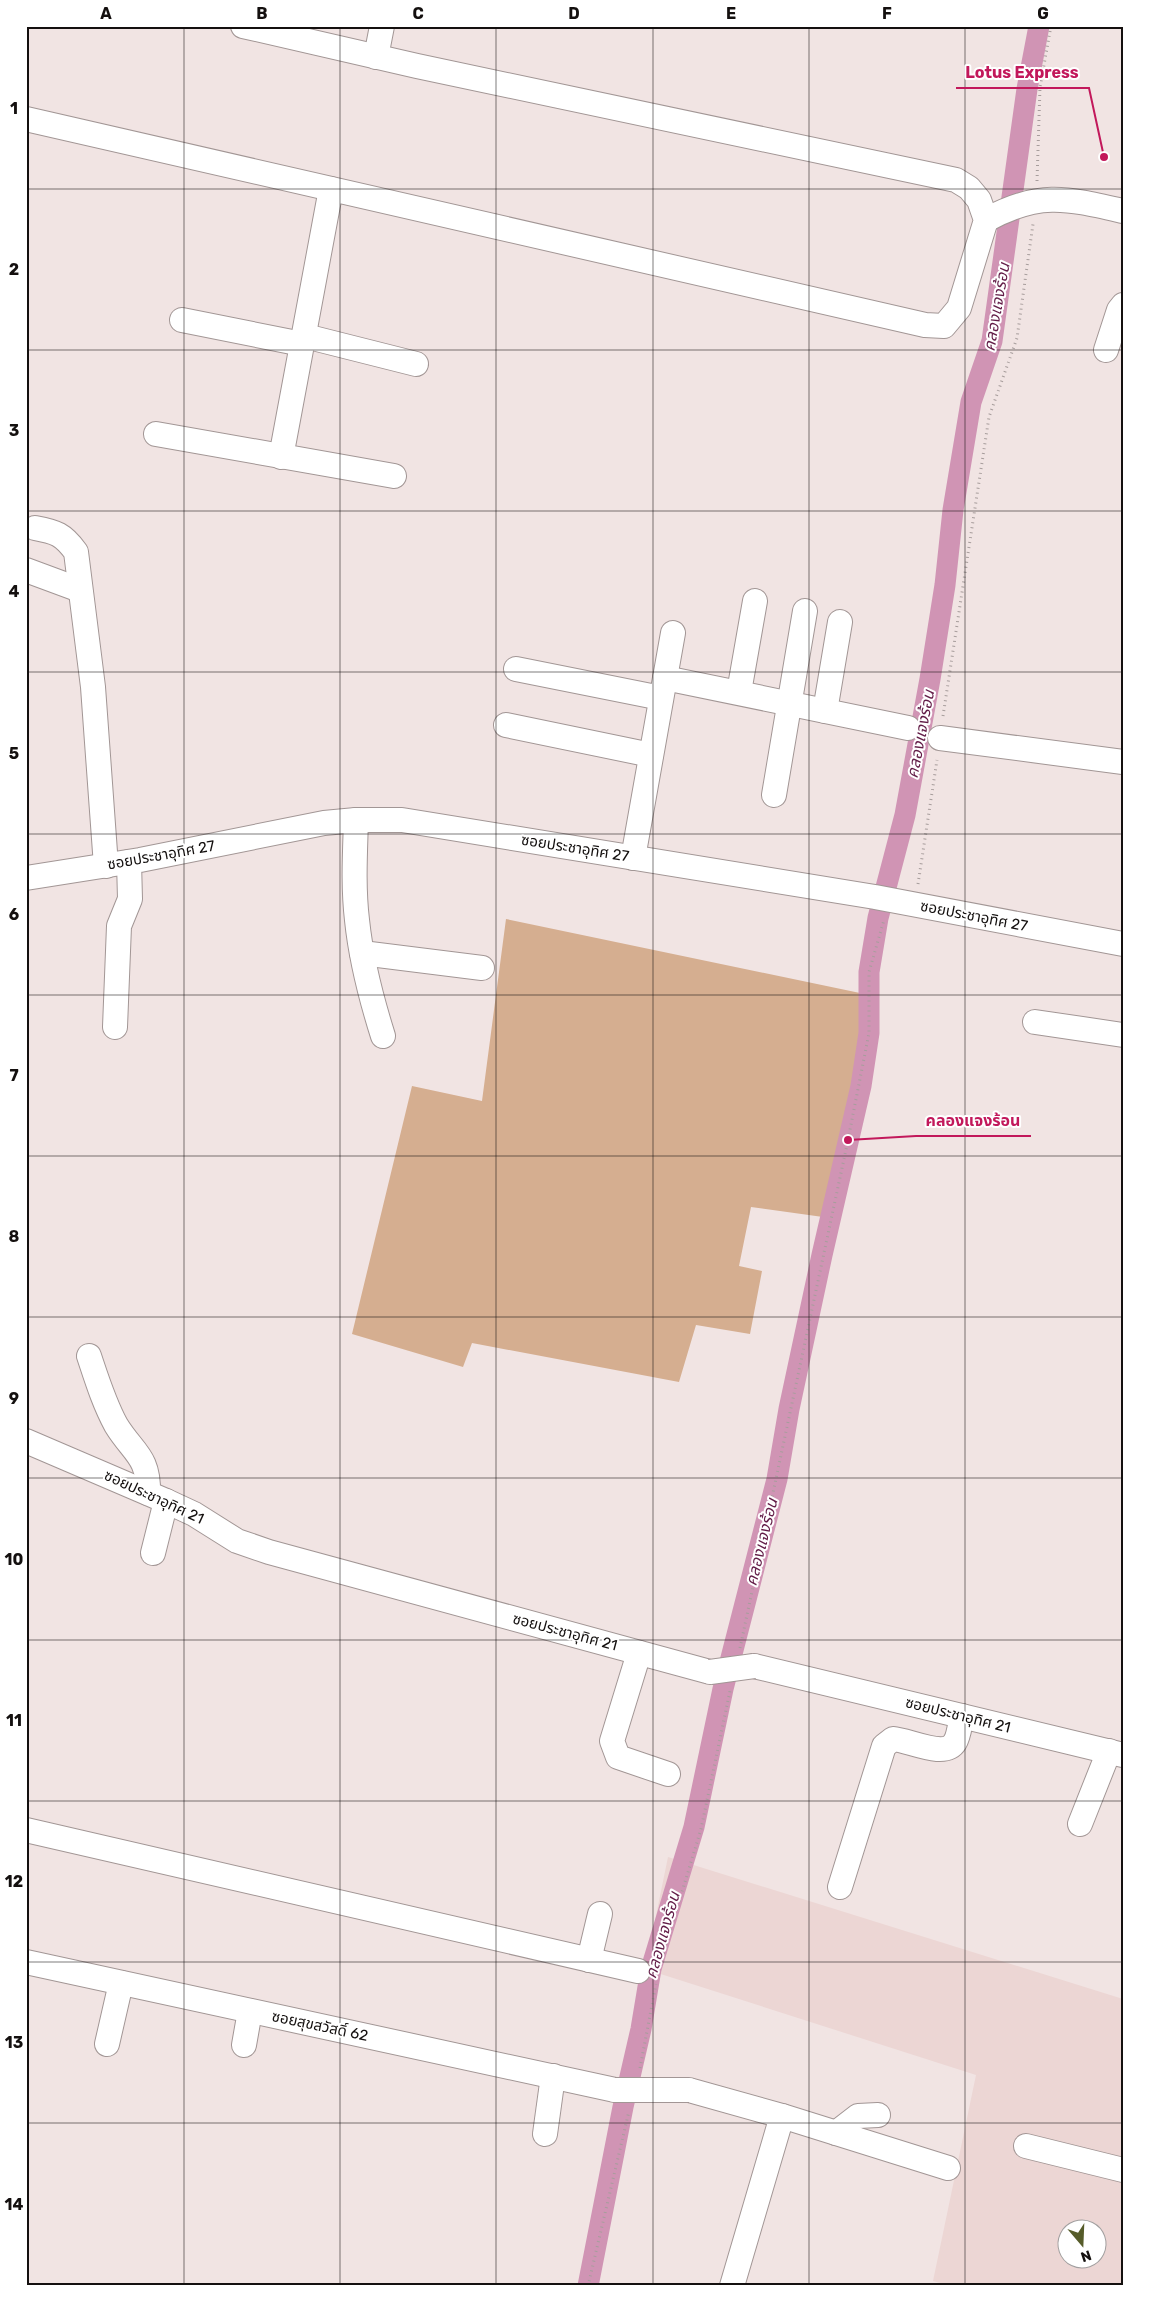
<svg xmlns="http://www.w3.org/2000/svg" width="1149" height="2312" font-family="Rubik,'Noto Sans Thai',sans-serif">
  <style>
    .built { fill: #ecd6d4; fill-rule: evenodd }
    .green { fill: #d5ae90 }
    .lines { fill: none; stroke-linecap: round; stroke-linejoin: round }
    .canal { stroke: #d094b4; stroke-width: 21 }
    .minor-casing { stroke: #a29695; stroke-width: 26 }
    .path { stroke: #a79d9c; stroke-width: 3; stroke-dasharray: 1 4; stroke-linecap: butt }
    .minor { stroke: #fff; stroke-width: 24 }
    .minor-bridge-casing { stroke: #a29695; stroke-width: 26; stroke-linecap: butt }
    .minor-bridge { stroke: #fff; stroke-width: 24 }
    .grid { fill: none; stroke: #14100f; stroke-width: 1; stroke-opacity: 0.55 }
    .labels { text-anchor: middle; stroke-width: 4; stroke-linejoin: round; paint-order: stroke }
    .street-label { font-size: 15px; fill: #14100f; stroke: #fff }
    .water-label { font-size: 16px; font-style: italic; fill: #621c47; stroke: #fff }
    .leader { fill: none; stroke: #c2185b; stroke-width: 2 }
    .callout-dot { fill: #c2185b; stroke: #fff; stroke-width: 2 }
    .callout-label { font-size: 16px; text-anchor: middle; font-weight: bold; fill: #c2185b; stroke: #fff; stroke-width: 4; stroke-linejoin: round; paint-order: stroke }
    .neatline { fill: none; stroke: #14100f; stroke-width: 2 }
    .grid-label { font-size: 16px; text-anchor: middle; font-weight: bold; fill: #14100f }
  </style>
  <rect width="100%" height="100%" fill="#f1e4e3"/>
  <path class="built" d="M 668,1857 L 1123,1999 L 1123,2286 L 951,2286 L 933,2281 L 976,2075 L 645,1969 ZM 1066,2230 L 1096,2230 L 1096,2260 L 1066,2260 Z"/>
  <path class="green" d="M 506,919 L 860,993 L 865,1009 L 861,1060 L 823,1217 L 751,1207 L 739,1266 L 762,1271 L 750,1334 L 696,1325 L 679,1382 L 472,1343 L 463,1367 L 352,1334 L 412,1086 L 482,1101 Z"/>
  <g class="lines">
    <path class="canal" d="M 588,2286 L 623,2107 L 641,2029 L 651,1969 L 694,1827 L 723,1689 L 777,1479 L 789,1409 L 822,1255 L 861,1086 L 869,1033 L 869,972 L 878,918 L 905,815 L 930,679 L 945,585 L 953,510 L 971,402 L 992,341 L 1027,89 L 1039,26"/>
    <defs>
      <g id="minor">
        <path d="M 376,57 L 382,26"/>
        <path d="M 26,119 L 925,325 L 944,326 L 959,308 L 986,220 L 979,200 L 969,188 L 956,180 L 417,66 L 243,26"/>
        <path d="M 986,220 C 1039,191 1066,198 1123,211"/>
        <path d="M 182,320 L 302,344"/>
        <path d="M 305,336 L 416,364"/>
        <path d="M 1106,350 L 1119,310 L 1123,305"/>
        <path d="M 156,434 L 394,476"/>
        <path d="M 281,457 L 331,189"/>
        <path d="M 35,528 C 56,532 63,534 76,552 L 93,687 L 106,866"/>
        <path d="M 26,570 L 80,590"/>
        <path d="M 516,669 L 661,698"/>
        <path d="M 665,678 L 673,633"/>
        <path d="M 739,692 L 755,601"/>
        <path d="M 825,711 L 840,622"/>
        <path d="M 506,725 L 651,755"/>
        <path d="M 940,738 L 1123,762"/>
        <path d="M 774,795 L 805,611"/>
        <path d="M 356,820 C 355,853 353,886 357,920 C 361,959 371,998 383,1036"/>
        <path d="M 633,858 L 665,678 L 908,728"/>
        <path d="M 26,878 L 140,860 L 324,823 L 356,820 L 402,820 L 875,897 L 1123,944"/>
        <path d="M 362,953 L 482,968"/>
        <path d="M 1035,1022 L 1123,1035"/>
        <path d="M 115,1027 L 119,926 L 130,899 L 129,862"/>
        <path d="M 89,1356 C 97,1380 104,1403 116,1425 C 133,1453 149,1456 148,1493"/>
        <path d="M 26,1441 L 166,1501 L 194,1514 L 237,1541 L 269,1552 L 710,1672"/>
        <path d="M 153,1553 L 166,1501"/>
        <path d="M 639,1653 L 612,1741 L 618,1757 L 668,1774"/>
        <path d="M 754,1666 L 1123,1755"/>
        <path d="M 1080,1824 L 1109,1751"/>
        <path d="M 26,1830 L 638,1971"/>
        <path d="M 840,1887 L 884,1746 L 893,1739 C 909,1740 945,1759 955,1742 C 959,1736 960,1723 962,1716"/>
        <path d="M 589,1960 L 600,1914"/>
        <path d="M 26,1962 L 615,2090"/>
        <path d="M 107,2044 L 121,1983"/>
        <path d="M 244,2045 L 250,2011"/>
        <path d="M 689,2090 L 782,2116 L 948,2168"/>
        <path d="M 836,2133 L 858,2116 L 878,2115"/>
        <path d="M 545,2134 L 553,2076"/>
        <path d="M 1026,2146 L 1123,2170"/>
        <path d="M 732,2286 L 782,2116"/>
      </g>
    </defs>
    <use href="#minor" class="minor-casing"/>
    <g class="path">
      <path d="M 1037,181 L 1040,87 L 1051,26"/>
      <path d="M 943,716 L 989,417 L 1017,338 L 1033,224"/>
      <path d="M 918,884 L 937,760"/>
      <path d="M 740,1648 L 848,1140 L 869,1033 L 869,972 L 884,920"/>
      <path d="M 659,1968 L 701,1829 L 730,1691"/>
      <path d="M 640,2068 L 656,1984"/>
      <path d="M 588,2286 L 629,2111"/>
    </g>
    <use href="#minor" class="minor"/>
    <defs>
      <g id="minor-bridge">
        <path d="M 710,1672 L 754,1666"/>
        <path d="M 615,2090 L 689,2090"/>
      </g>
    </defs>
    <use href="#minor-bridge" class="minor-bridge-casing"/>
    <use href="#minor-bridge" class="minor-bridge"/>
  </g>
  <path class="grid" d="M 184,26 L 184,2286M 340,26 L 340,2286M 496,26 L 496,2286M 653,26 L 653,2286M 809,26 L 809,2286M 965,26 L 965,2286M 26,189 L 1123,189M 26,350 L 1123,350M 26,511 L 1123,511M 26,672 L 1123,672M 26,834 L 1123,834M 26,995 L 1123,995M 26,1156 L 1123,1156M 26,1317 L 1123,1317M 26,1478 L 1123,1478M 26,1640 L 1123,1640M 26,1801 L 1123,1801M 26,1962 L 1123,1962M 26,2123 L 1123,2123"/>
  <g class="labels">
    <g class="street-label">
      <text transform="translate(575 848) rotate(9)" y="5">ซอยประชาอุทิศ 27</text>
      <text transform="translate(161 855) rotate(-10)" y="5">ซอยประชาอุทิศ 27</text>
      <text transform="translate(974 916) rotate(11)" y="5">ซอยประชาอุทิศ 27</text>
      <text transform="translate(154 1497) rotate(25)" y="5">ซอยประชาอุทิศ 21</text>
      <text transform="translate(565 1632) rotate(15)" y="5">ซอยประชาอุทิศ 21</text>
      <text transform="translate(958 1715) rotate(14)" y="5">ซอยประชาอุทิศ 21</text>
      <text transform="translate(320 2026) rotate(12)" y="5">ซอยสุขสวัสดิ์ 62</text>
    </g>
    <g class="water-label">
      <text transform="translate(996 307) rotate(-80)" y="6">คลองแจงร้อน</text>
      <text transform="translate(920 734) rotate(-79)" y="6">คลองแจงร้อน</text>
      <text transform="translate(761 1542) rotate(-76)" y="6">คลองแจงร้อน</text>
      <text transform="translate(662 1935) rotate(-74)" y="6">คลองแจงร้อน</text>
    </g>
  </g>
  <path class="leader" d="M1104 157L1089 88H956M848 1140L916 1136H1031"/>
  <g class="callout-dot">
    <circle cx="1104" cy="157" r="5"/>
    <circle cx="848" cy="1140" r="5"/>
  </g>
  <g class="callout-label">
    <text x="1022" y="78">Lotus Express</text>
    <text x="973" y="1126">คลองแจงร้อน</text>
  </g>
  <rect width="1149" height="2312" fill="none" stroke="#ffffff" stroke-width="55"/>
  <g transform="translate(1082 2244) rotate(161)"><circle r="24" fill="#ffffff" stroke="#a19f9f"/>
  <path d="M0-4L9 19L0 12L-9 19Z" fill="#565c2a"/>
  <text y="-8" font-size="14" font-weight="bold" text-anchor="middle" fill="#14100f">N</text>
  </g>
  <rect x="28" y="28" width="1094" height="2256" class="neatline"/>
  <g class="grid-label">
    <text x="106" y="19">A</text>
    <text x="262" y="19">B</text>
    <text x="418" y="19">C</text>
    <text x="574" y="19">D</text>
    <text x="731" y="19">E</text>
    <text x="887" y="19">F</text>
    <text x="1043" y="19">G</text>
    <text x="14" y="114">1</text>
    <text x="14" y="275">2</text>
    <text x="14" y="436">3</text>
    <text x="14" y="597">4</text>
    <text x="14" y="759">5</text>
    <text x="14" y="920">6</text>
    <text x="14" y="1081">7</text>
    <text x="14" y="1242">8</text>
    <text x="14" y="1404">9</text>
    <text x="14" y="1565">10</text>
    <text x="14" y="1726">11</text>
    <text x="14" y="1887">12</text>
    <text x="14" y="2048">13</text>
    <text x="14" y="2210">14</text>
  </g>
</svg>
